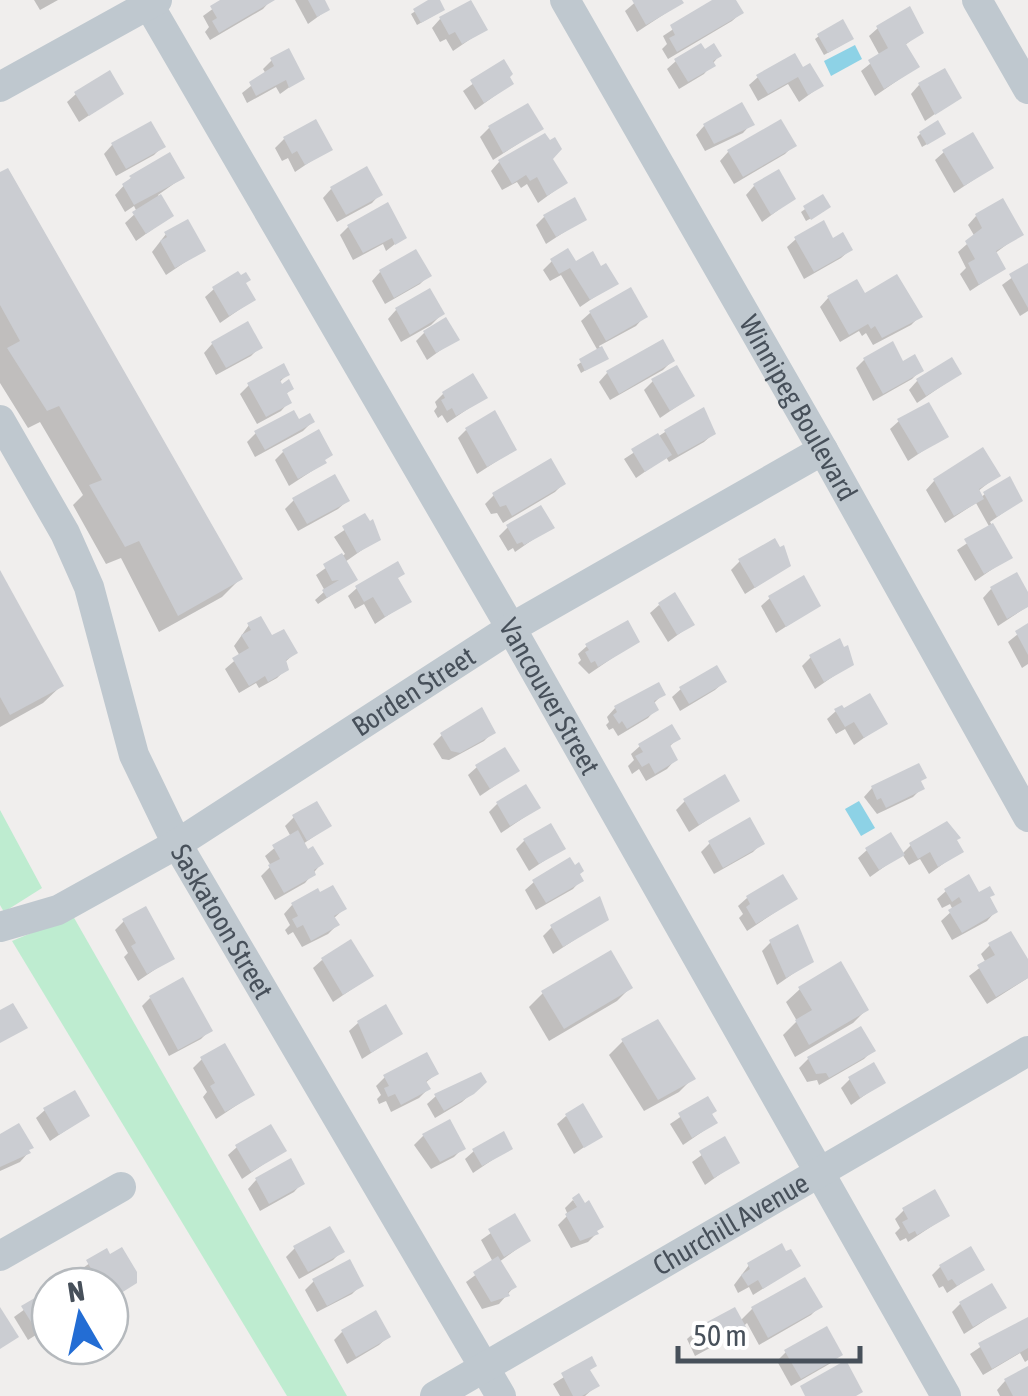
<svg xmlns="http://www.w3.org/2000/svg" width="1028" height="1396" font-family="'Asap Condensed',sans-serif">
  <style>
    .green { fill: #beecd0 }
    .water { fill: #8dd2e6 }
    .shadow { fill: #0003 }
    .building { fill: #cbcdd2 }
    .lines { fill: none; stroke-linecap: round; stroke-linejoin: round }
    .minor { stroke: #bfc8cf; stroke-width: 30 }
    .labels { text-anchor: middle; stroke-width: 8; stroke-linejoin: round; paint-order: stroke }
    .street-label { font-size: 28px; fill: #47505a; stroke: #fff }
  </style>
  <rect width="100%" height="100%" fill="#f0eeed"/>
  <g class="green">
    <path d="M 0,810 L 42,888 L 4,912 L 0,905 Z"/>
    <path d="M 73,916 L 347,1396 L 287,1396 L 12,941 Z"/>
  </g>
  <g class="water">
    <path d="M 855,45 L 862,59 L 831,76 L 824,61 Z"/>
    <path d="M 859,801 L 875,828 L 861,836 L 845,809 Z"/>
  </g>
  <g class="shadow">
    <path d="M 34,0 L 58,0 L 40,10 Z"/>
    <path d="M 225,0 L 271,0 L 263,9 L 210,40 L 205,32 L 209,27 L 203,16 Z"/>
    <path d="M 295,0 L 322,0 L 327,10 L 308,24 Z"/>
    <path d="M 433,0 L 437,0 L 438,13 L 417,25 L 411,14 Z"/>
    <path d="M 638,0 L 679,0 L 681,3 L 637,32 L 625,11 Z"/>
    <path d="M 717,0 L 733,0 L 741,13 L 732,21 L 668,59 L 662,49 L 667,44 L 663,36 Z"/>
    <path d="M 440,19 L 485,29 L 453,51 L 446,39 L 440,42 L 432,28 Z"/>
    <path d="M 878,28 L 921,32 L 904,46 L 917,67 L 875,96 L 861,71 L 880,56 L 869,36 Z"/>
    <path d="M 819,36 L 847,42 L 824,55 L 815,39 Z"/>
    <path d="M 719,56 L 704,74 L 679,89 L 667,69 L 676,61 Z"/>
    <path d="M 272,60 L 302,78 L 280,94 L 276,87 L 247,103 L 242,93 L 266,74 L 263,69 Z"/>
    <path d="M 503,62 L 511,84 L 475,110 L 463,91 Z"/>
    <path d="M 802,70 L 821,86 L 799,102 L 788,84 L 758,101 L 749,85 L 758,77 Z"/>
    <path d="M 919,85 L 959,97 L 925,121 L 911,94 Z"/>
    <path d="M 76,94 L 121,94 L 79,122 L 67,102 Z"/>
    <path d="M 527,106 L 541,129 L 493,160 L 480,137 L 489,128 Z"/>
    <path d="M 751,124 L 743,133 L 705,151 L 696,135 L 704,126 Z"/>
    <path d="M 920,134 L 939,137 L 922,147 L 917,137 Z"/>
    <path d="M 284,139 L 329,149 L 295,172 L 288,158 L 282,161 L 275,148 Z"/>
    <path d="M 112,145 L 163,146 L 154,155 L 116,176 L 104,154 Z"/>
    <path d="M 794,145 L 785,154 L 734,184 L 720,161 L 728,152 Z"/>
    <path d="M 944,152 L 991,168 L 954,193 L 935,160 Z"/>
    <path d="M 551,160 L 565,183 L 538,203 L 527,184 L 521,188 L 517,182 L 502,190 L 491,171 L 499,162 Z"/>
    <path d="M 0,175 L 240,579 L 222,597 L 159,632 L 121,558 L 106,564 L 73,505 L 83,495 L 40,422 L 28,428 L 0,383 Z"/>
    <path d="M 131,178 L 182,178 L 158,195 L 171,216 L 136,241 L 125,223 L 137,212 L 134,206 L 125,212 L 115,195 Z"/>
    <path d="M 754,186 L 793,199 L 762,222 L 746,195 Z"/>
    <path d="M 331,189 L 380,194 L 372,203 L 337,222 L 323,198 Z"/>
    <path d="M 822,197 L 824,211 L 806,221 L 801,212 Z"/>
    <path d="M 976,216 L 1021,234 L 994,254 L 1003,269 L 970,291 L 960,274 L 966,268 L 958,252 L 975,237 L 968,225 Z"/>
    <path d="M 544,217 L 584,219 L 546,244 L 536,225 Z"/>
    <path d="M 348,227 L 404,237 L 386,251 L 383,244 L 353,260 L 340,235 Z"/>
    <path d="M 166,234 L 203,250 L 166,275 L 152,252 Z"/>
    <path d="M 796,239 L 832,241 L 850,250 L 841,258 L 804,279 L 787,247 Z"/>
    <path d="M 552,261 L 600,269 L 615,283 L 580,307 L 561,275 L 550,281 L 543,270 Z"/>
    <path d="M 1028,266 L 1028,311 L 1020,316 L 1002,285 Z"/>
    <path d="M 380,272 L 429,275 L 420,284 L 385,304 L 372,281 Z"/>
    <path d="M 243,284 L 253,300 L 220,323 L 205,297 L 214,289 Z"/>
    <path d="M 864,297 L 920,316 L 911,325 L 873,345 L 866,333 L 862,336 L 859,331 L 840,342 L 820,307 L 828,298 Z"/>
    <path d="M 396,310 L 442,314 L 431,325 L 401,342 L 388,319 Z"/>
    <path d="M 590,313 L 644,317 L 636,326 L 599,346 L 606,358 L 581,373 L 577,365 L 598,351 L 581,321 Z"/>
    <path d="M 427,330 L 456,339 L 427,360 L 416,341 Z"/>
    <path d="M 662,342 L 672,361 L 663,370 L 610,400 L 599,382 L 607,373 Z"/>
    <path d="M 212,344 L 260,347 L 251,356 L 216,375 L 204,353 Z"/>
    <path d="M 864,360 L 902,364 L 921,370 L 912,379 L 873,401 L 856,368 Z"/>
    <path d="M 959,374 L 917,403 L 909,390 L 917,381 Z"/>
    <path d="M 287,375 L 271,390 L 291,389 L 285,395 L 289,402 L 281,411 L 257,424 L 240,394 L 249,385 Z"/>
    <path d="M 653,381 L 692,396 L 660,418 L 644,390 Z"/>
    <path d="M 443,394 L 484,398 L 447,423 L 442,415 L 438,418 L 434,411 L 437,407 L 435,402 Z"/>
    <path d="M 899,421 L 945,436 L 908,461 L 890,429 Z"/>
    <path d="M 312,422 L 303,431 L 255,457 L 247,442 L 256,433 Z"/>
    <path d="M 466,430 L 514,450 L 477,474 L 458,438 Z"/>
    <path d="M 665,432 L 713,434 L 704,442 L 669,462 L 666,457 L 636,478 L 624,459 Z"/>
    <path d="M 283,452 L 323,461 L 324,463 L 289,486 L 275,460 Z"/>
    <path d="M 997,476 L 977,492 L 980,498 L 985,494 L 1020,501 L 990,522 L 1010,557 L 975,581 L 957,550 L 990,528 L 976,503 L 945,523 L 926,490 L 934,481 Z"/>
    <path d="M 563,484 L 555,492 L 503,523 L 497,513 L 491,514 L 485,504 L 494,495 Z"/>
    <path d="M 294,500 L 347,501 L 338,509 L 298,531 L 285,509 Z"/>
    <path d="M 364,517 L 379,538 L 345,562 L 355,579 L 318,604 L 315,600 L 325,591 L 316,575 L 345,554 L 334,537 Z"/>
    <path d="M 508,527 L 551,527 L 515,552 L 513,548 L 508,551 L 499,536 Z"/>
    <path d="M 779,550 L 788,566 L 745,594 L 731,570 L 740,561 Z"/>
    <path d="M 0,576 L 61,686 L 43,703 L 0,727 Z"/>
    <path d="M 396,579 L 409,601 L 375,624 L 364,604 L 355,609 L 348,596 L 357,588 Z"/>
    <path d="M 991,589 L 1028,598 L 1028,606 L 998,626 L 983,598 Z"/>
    <path d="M 770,598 L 818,606 L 776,633 L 761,606 Z"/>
    <path d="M 659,605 L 691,625 L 668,642 L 650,613 Z"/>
    <path d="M 249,625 L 295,653 L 284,663 L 286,669 L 277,678 L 259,688 L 256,683 L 239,693 L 225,669 L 240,656 L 234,646 Z"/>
    <path d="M 1028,626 L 1028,664 L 1022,668 L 1008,642 Z"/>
    <path d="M 637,641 L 589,674 L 578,663 L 581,660 L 578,654 L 587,646 Z"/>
    <path d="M 811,657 L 851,664 L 815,689 L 802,666 Z"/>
    <path d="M 724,682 L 715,690 L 680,711 L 672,697 L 681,689 Z"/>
    <path d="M 663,694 L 653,704 L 656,709 L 648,718 L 618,736 L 613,728 L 609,730 L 606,725 L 609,722 L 607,717 L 615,708 Z"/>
    <path d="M 836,711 L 885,723 L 854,745 L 845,729 L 836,734 L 827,719 Z"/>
    <path d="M 493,732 L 484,741 L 449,760 L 442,759 L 433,744 L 442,735 Z"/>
    <path d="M 678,738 L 668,748 L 675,760 L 667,769 L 646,781 L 639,769 L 632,774 L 628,766 L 634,760 L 631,754 L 640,746 Z"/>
    <path d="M 477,767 L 516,771 L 480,796 L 468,775 Z"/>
    <path d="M 919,782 L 922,788 L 913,797 L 877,814 L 864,797 L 872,788 Z"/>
    <path d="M 737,800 L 689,832 L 676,810 L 685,801 Z"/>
    <path d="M 497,804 L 538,808 L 501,833 L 489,812 Z"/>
    <path d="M 294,817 L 329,826 L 303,844 L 321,864 L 305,883 L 275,900 L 261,876 L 271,866 L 265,856 L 290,835 L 285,826 Z"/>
    <path d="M 525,840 L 563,848 L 529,871 L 516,849 Z"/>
    <path d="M 955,841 L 961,851 L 929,874 L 920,859 L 909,865 L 902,854 L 870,877 L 858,858 L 867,850 L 902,854 L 911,845 Z"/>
    <path d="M 710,843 L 762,843 L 753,852 L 714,874 L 701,852 Z"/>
    <path d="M 578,874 L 581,880 L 573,889 L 536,910 L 525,890 L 534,882 Z"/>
    <path d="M 946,891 L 988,898 L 995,912 L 987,921 L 952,940 L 941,921 L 953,910 L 950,904 L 942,908 L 937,899 Z"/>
    <path d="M 747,898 L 795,899 L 747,931 L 739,918 L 743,914 L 738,906 Z"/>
    <path d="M 292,905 L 344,909 L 333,919 L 337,925 L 328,934 L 302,947 L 293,932 L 288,935 L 285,930 L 290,925 L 284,914 Z"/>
    <path d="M 606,919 L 553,954 L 543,936 L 552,927 Z"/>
    <path d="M 124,921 L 172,958 L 138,981 L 124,957 L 128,953 L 115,930 Z"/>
    <path d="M 771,942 L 811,961 L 777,985 L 762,951 Z"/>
    <path d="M 990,945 L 1028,964 L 1028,978 L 987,1004 L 969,976 L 986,963 L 981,954 Z"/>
    <path d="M 322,960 L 371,976 L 333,1002 L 313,968 Z"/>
    <path d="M 630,988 L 617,1001 L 549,1041 L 529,1007 L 543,993 Z"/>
    <path d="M 800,989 L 866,1010 L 853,1023 L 795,1057 L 783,1035 L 797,1021 L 786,1002 Z"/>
    <path d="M 150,998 L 210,1030 L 201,1039 L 169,1056 L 142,1006 Z"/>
    <path d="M 358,1023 L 400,1034 L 362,1059 L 349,1031 Z"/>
    <path d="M 860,1030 L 872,1051 L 864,1059 L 819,1085 L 817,1080 L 807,1082 L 799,1068 L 808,1059 Z"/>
    <path d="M 623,1041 L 693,1078 L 679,1092 L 644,1111 L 609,1055 Z"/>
    <path d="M 202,1059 L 252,1095 L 216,1119 L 203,1097 L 207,1092 L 193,1068 Z"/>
    <path d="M 436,1074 L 425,1083 L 428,1089 L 419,1098 L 391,1112 L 386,1101 L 379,1104 L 377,1099 L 381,1095 L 376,1086 L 385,1077 Z"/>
    <path d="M 850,1079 L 883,1082 L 851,1105 L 841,1088 Z"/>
    <path d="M 484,1082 L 462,1102 L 435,1118 L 427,1104 L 436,1096 Z"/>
    <path d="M 707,1099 L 715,1123 L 683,1145 L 670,1124 Z"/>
    <path d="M 45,1110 L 87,1116 L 50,1141 L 36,1118 Z"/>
    <path d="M 566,1116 L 599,1137 L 574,1154 L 557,1124 Z"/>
    <path d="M 449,1122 L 463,1148 L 454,1157 L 431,1169 L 414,1145 L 423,1136 Z"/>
    <path d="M 0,1137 L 28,1153 L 20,1162 L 0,1171 Z"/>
    <path d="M 724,1139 L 737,1162 L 705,1185 L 692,1162 Z"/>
    <path d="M 237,1147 L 284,1150 L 242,1179 L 228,1155 Z"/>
    <path d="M 510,1148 L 473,1173 L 465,1159 L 474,1151 Z"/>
    <path d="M 256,1180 L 302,1183 L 294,1192 L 260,1211 L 248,1189 Z"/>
    <path d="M 573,1200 L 596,1234 L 588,1242 L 571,1248 L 558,1225 L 568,1215 L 565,1208 Z"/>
    <path d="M 904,1210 L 947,1216 L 908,1242 L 906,1238 L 900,1241 L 895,1233 L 900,1228 L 895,1219 Z"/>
    <path d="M 514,1217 L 528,1241 L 499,1262 L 514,1287 L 499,1304 L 482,1309 L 466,1282 L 493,1262 L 481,1240 Z"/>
    <path d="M 295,1248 L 342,1251 L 333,1260 L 299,1279 L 286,1257 Z"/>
    <path d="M 106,1251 L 134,1283 L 110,1301 L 110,1286 L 88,1286 L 79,1271 Z"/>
    <path d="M 749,1265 L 798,1266 L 753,1295 L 749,1287 L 738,1293 L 734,1285 Z"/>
    <path d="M 940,1267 L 981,1270 L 947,1293 L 943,1286 L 939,1288 L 932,1275 Z"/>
    <path d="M 314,1281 L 361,1285 L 352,1294 L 317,1312 L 305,1290 Z"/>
    <path d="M 50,1291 L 50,1326 L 28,1340 L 14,1317 Z"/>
    <path d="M 960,1304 L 1004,1308 L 964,1334 L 952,1312 Z"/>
    <path d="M 819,1307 L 811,1315 L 759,1345 L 747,1323 L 734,1335 L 695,1356 L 687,1339 L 696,1331 L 740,1321 L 752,1309 Z"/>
    <path d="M 1028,1324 L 1028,1360 L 1025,1362 L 1020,1353 L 983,1375 L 970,1354 L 1010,1327 Z"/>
    <path d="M 342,1332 L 388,1337 L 379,1345 L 347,1364 L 334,1340 Z"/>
    <path d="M 786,1352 L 840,1354 L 831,1363 L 791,1386 L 777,1361 Z"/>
    <path d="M 591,1360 L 588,1372 L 596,1386 L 585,1396 L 560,1396 L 553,1384 Z"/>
    <path d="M 1028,1369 L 1028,1396 L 1000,1396 L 997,1390 L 1005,1381 Z"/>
  </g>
  <g class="building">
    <path d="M 220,0 L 275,0 L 219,33 L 212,21 L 217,18 L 210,6 Z"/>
    <path d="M 308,0 L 325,0 L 330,10 L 317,17 Z"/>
    <path d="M 428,0 L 440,0 L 445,10 L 421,23 L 413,9 Z"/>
    <path d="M 471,0 L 488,30 L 462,44 L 455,32 L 449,35 L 439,17 Z"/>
    <path d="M 632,0 L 682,0 L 684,3 L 646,25 Z"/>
    <path d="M 712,0 L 736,0 L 744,13 L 677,52 L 669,38 L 675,35 L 670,25 Z"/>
    <path d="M 910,6 L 924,33 L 906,44 L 920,67 L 884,89 L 868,60 L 888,48 L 876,26 Z"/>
    <path d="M 843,19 L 854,39 L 828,53 L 817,34 Z"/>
    <path d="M 701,43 L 705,49 L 714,43 L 722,56 L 713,61 L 716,66 L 688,82 L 674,59 Z"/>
    <path d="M 289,48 L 305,79 L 289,88 L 286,80 L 256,96 L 249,82 L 274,66 L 270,58 Z"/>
    <path d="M 795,53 L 803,67 L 810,63 L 824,86 L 808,95 L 798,77 L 768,94 L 756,75 Z"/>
    <path d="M 504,59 L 513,74 L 510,77 L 514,84 L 484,103 L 470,80 Z"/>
    <path d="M 945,68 L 962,98 L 935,115 L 918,83 Z"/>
    <path d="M 110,70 L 124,94 L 89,116 L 74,92 Z"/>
    <path d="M 742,102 L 755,125 L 714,144 L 703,124 Z"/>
    <path d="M 528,103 L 544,129 L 503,153 L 488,126 Z"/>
    <path d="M 316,119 L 333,150 L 305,165 L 297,151 L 292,154 L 283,137 Z"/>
    <path d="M 781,119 L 797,146 L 743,177 L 727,150 Z"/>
    <path d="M 938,120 L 946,134 L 927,145 L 919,132 Z"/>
    <path d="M 151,121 L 166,147 L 126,169 L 111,143 Z"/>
    <path d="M 973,132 L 994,168 L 964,186 L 942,150 Z"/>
    <path d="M 545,133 L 550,140 L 555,137 L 562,149 L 553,159 L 568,183 L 547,196 L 537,177 L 530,181 L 526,175 L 512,184 L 498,160 Z"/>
    <path d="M 170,152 L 185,178 L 134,205 L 122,184 L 131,178 L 129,176 Z"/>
    <path d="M 367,166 L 383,195 L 346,215 L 330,187 Z"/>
    <path d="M 8,168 L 243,579 L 178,616 L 139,541 L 125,547 L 89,485 L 102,480 L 59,406 L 47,411 L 7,348 L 20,341 L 0,305 L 0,172 Z"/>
    <path d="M 779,169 L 796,199 L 771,215 L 753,184 Z"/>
    <path d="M 161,194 L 174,216 L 146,234 L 132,212 Z"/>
    <path d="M 823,194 L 831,207 L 811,220 L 803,206 Z"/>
    <path d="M 575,197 L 587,220 L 556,237 L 543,215 Z"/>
    <path d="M 1003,198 L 1024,235 L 996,251 L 1006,269 L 979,285 L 968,263 L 975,259 L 965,241 L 982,228 L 975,214 Z"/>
    <path d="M 388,202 L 407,238 L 395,245 L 392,238 L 363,253 L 347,225 Z"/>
    <path d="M 188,219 L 206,251 L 175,268 L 160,241 L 167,237 L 164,232 Z"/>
    <path d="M 824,220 L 833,238 L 843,232 L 853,250 L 814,272 L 794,237 Z"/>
    <path d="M 568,248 L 576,261 L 593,251 L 601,266 L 606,263 L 619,284 L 590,300 L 570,268 L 559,274 L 550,259 Z"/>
    <path d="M 416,249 L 432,276 L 394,298 L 379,270 Z"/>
    <path d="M 1028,263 L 1028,308 L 1009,274 Z"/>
    <path d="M 238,271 L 241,275 L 246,272 L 251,280 L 246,283 L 256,300 L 229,316 L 212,287 Z"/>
    <path d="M 897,274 L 923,317 L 882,338 L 875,326 L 871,329 L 868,324 L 849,335 L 827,296 L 857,279 L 865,293 Z"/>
    <path d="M 631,287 L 648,317 L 606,341 L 589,311 Z"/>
    <path d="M 430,288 L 445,314 L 410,335 L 395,308 Z"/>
    <path d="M 446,317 L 460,340 L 436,353 L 423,331 Z"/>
    <path d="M 248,321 L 263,348 L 226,368 L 211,342 Z"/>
    <path d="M 663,339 L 675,361 L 619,394 L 606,371 Z"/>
    <path d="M 893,341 L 903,361 L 915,354 L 924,371 L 883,394 L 863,358 Z"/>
    <path d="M 602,346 L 609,359 L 585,371 L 579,359 Z"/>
    <path d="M 952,357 L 962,374 L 926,396 L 916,379 Z"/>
    <path d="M 284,363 L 290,375 L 280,380 L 282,384 L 289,379 L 294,389 L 287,393 L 292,403 L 266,417 L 247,383 Z"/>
    <path d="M 677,365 L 695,396 L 670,411 L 651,379 Z"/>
    <path d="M 473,373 L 488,398 L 456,416 L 452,408 L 447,411 L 441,400 L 445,398 L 442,392 Z"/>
    <path d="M 929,402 L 949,437 L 918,454 L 897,419 Z"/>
    <path d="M 704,407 L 716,434 L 678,455 L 664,430 Z"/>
    <path d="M 294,410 L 299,419 L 310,413 L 315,422 L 265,450 L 254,431 Z"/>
    <path d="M 495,410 L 517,450 L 487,467 L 465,428 Z"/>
    <path d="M 319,429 L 333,455 L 325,460 L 327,463 L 298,479 L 282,450 Z"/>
    <path d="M 658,433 L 672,455 L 645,472 L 631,449 Z"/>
    <path d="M 983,447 L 1001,476 L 979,489 L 984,499 L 954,516 L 933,479 Z"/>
    <path d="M 551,458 L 566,484 L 512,516 L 506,505 L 500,507 L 492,493 Z"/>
    <path d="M 335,474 L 350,501 L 307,524 L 292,498 Z"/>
    <path d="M 1010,476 L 1023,501 L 997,517 L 983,492 Z"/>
    <path d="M 541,505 L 555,528 L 524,545 L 522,542 L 517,544 L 506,525 Z"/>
    <path d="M 365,513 L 370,521 L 373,519 L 381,540 L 357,553 L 342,526 Z"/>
    <path d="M 993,523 L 1013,558 L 984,574 L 964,539 Z"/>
    <path d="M 775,538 L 780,547 L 784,545 L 791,566 L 755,588 L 738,559 Z"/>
    <path d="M 342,553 L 358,580 L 327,598 L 322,590 L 339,580 L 332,581 L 323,564 Z"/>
    <path d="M 398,561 L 405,574 L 398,578 L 412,602 L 385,617 L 373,597 L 364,602 L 355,586 Z"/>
    <path d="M 0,570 L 64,686 L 10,715 L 0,697 Z"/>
    <path d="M 1017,572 L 1028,592 L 1028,607 L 1007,619 L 990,587 Z"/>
    <path d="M 804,575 L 821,606 L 786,627 L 768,596 Z"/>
    <path d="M 675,592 L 695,625 L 677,635 L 658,603 Z"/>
    <path d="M 261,616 L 272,635 L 284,629 L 298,653 L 286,660 L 289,670 L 268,682 L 265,676 L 249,686 L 232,658 L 249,648 L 241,635 L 251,630 L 247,623 Z"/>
    <path d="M 628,620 L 640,642 L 598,667 L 595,661 L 591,663 L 585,652 L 589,650 L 585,644 Z"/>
    <path d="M 1028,623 L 1028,655 L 1015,631 Z"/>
    <path d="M 840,638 L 844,647 L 848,645 L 854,665 L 824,682 L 809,655 Z"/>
    <path d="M 717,665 L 727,682 L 689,704 L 679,687 Z"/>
    <path d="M 659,682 L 666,695 L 654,701 L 659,710 L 627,729 L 622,721 L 619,724 L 613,715 L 617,712 L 614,706 Z"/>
    <path d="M 870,693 L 888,724 L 864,738 L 854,722 L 845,727 L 834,709 L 842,705 L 844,708 Z"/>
    <path d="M 482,707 L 496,733 L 460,753 L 451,751 L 440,733 Z"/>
    <path d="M 672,724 L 681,739 L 670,745 L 678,760 L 655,774 L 649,763 L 642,767 L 635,756 L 643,752 L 638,744 Z"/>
    <path d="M 505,747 L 520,771 L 490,789 L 475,765 Z"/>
    <path d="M 919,763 L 927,778 L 921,781 L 925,789 L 886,808 L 881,798 L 877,800 L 871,786 Z"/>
    <path d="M 725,774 L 740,801 L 699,825 L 683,799 Z"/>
    <path d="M 526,784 L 541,808 L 510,826 L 496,802 Z"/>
    <path d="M 317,801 L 332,826 L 307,841 L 292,815 Z"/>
    <path d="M 750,817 L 765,844 L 723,868 L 708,841 Z"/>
    <path d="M 947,821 L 961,838 L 957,840 L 964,852 L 938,867 L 930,852 L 918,859 L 909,843 Z"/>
    <path d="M 551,823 L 566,849 L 539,864 L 523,839 Z"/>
    <path d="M 298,830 L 308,849 L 313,846 L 324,864 L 314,870 L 316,875 L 284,893 L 268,865 L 280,859 L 272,845 Z"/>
    <path d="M 891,832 L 905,855 L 879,870 L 865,848 Z"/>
    <path d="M 570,857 L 575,865 L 579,862 L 584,871 L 580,874 L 584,881 L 546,903 L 532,880 Z"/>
    <path d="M 783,874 L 798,899 L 756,924 L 746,907 L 750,904 L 746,896 Z"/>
    <path d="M 969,874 L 979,892 L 990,886 L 995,895 L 990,897 L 998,912 L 962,933 L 948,910 L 962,902 L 959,897 L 952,902 L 944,889 Z"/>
    <path d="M 333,885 L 347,909 L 334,916 L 340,925 L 311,941 L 303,925 L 297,928 L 292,919 L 298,916 L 291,903 L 318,888 L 320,892 Z"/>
    <path d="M 600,896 L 609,920 L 563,947 L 550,925 Z"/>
    <path d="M 146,906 L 175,959 L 147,974 L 131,946 L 136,943 L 122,919 Z"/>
    <path d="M 798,924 L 814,962 L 786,978 L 769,940 Z"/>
    <path d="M 1011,931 L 1028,959 L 1028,978 L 996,997 L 977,965 L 995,955 L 988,943 Z"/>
    <path d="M 351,939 L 374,976 L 343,995 L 321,958 Z"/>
    <path d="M 611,950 L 633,988 L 564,1029 L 541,991 Z"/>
    <path d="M 841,961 L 869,1010 L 809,1045 L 795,1020 L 812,1010 L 798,987 Z"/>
    <path d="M 183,977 L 213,1031 L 178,1050 L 149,996 Z"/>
    <path d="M 13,1003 L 28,1028 L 0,1043 L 0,1010 Z"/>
    <path d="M 386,1004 L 403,1034 L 371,1053 L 357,1021 Z"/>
    <path d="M 658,1019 L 696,1079 L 658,1100 L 621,1039 Z"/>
    <path d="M 861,1026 L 876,1051 L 829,1078 L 826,1073 L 816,1074 L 807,1057 Z"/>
    <path d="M 225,1043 L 255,1095 L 225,1112 L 210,1086 L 215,1083 L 200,1057 Z"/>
    <path d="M 427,1052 L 439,1074 L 426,1081 L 431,1089 L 401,1105 L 395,1094 L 388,1097 L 384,1088 L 389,1086 L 383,1075 Z"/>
    <path d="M 874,1062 L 886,1083 L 860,1098 L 848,1077 Z"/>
    <path d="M 481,1072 L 487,1082 L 474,1094 L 444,1111 L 434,1094 Z"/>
    <path d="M 75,1090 L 90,1116 L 59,1135 L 43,1108 Z"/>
    <path d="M 708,1096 L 717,1111 L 712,1114 L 718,1123 L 692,1138 L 678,1113 Z"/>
    <path d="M 583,1103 L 603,1137 L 584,1148 L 565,1114 Z"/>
    <path d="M 450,1119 L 466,1149 L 440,1162 L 422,1134 Z"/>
    <path d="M 19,1123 L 34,1148 L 29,1150 L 31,1153 L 0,1167 L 0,1134 Z"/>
    <path d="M 271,1124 L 287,1151 L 251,1172 L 235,1145 Z"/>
    <path d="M 504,1131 L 513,1149 L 482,1166 L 472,1149 Z"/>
    <path d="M 725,1136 L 740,1163 L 714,1178 L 699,1151 Z"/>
    <path d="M 291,1158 L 305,1184 L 269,1204 L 255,1178 Z"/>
    <path d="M 935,1189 L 950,1216 L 917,1235 L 915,1231 L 909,1234 L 902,1222 L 908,1219 L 902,1208 Z"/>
    <path d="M 579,1193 L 585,1203 L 589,1200 L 604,1227 L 597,1231 L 599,1234 L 580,1241 L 565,1214 L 577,1207 L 572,1198 Z"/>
    <path d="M 515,1213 L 531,1241 L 504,1257 L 488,1229 Z"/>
    <path d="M 330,1226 L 345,1252 L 308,1272 L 293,1246 Z"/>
    <path d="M 782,1243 L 786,1251 L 791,1249 L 801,1266 L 763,1289 L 758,1280 L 748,1286 L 741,1275 L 750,1269 L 747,1263 Z"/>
    <path d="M 971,1246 L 985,1270 L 957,1286 L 952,1279 L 948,1281 L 939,1265 Z"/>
    <path d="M 122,1247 L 137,1272 L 137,1283 L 110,1300 L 110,1286 L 101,1286 L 86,1260 L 107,1248 L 110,1254 Z"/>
    <path d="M 498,1256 L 517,1287 L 508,1292 L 510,1296 L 491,1302 L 473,1272 Z"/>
    <path d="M 350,1259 L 364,1286 L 327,1306 L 312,1279 Z"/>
    <path d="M 805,1277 L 823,1307 L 768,1338 L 751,1307 Z"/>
    <path d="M 992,1283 L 1007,1308 L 973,1327 L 959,1302 Z"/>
    <path d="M 50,1289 L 50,1325 L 38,1333 L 21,1306 Z"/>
    <path d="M 0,1307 L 19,1337 L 0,1349 Z"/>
    <path d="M 735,1307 L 746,1327 L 705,1349 L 694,1329 Z"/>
    <path d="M 376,1310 L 391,1337 L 356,1357 L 341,1330 Z"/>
    <path d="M 1028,1317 L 1028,1348 L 992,1369 L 978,1343 Z"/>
    <path d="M 827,1326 L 843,1355 L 801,1379 L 784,1350 Z"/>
    <path d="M 592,1356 L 597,1366 L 590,1370 L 600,1386 L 582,1396 L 573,1396 L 561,1373 Z"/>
    <path d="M 846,1360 L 863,1392 L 856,1396 L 805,1396 L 800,1386 Z"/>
    <path d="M 1028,1366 L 1028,1396 L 1013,1396 L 1004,1379 Z"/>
  </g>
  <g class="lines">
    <g class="minor">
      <path id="s1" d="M 146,0 L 511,628 L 946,1396"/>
      <path id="s2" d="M 565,0 L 823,450 L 1028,817"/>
      <path d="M 977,0 L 1028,89"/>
      <path d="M 0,87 L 157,0"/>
      <path id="s3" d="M 0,420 L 65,533 L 89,587 L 134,755 L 177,844 L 501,1396"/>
      <path id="s4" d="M 0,927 L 58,910 L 177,844 L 511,628 L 823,450"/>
      <path d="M 0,1256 L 121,1187"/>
      <path id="s5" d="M 435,1396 L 1028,1051"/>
    </g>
  </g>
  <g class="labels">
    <g class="street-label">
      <text dy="10" stroke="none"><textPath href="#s2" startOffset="470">Winnipeg Boulevard</textPath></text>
      <text dy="10" stroke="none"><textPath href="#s4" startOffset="478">Borden Street</textPath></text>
      <text dy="10" stroke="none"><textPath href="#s1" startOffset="805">Vancouver Street</textPath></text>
      <text dy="10" stroke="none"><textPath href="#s3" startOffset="552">Saskatoon Street</textPath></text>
      <text dy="10" stroke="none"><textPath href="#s5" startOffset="342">Churchill Avenue</textPath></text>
    </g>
  </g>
  <g transform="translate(80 1316) rotate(351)"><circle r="48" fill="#ffffff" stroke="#b5b9bd" stroke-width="2.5"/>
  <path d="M0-8L18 38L0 25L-18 38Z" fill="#236dd4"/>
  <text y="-15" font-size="28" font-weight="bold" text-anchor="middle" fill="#47505a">N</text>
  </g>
  <path d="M678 1346v15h182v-15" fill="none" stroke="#47505a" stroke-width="5"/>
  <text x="693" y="1346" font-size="30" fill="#47505a" stroke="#ffffff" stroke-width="8" paint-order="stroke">50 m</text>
</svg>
